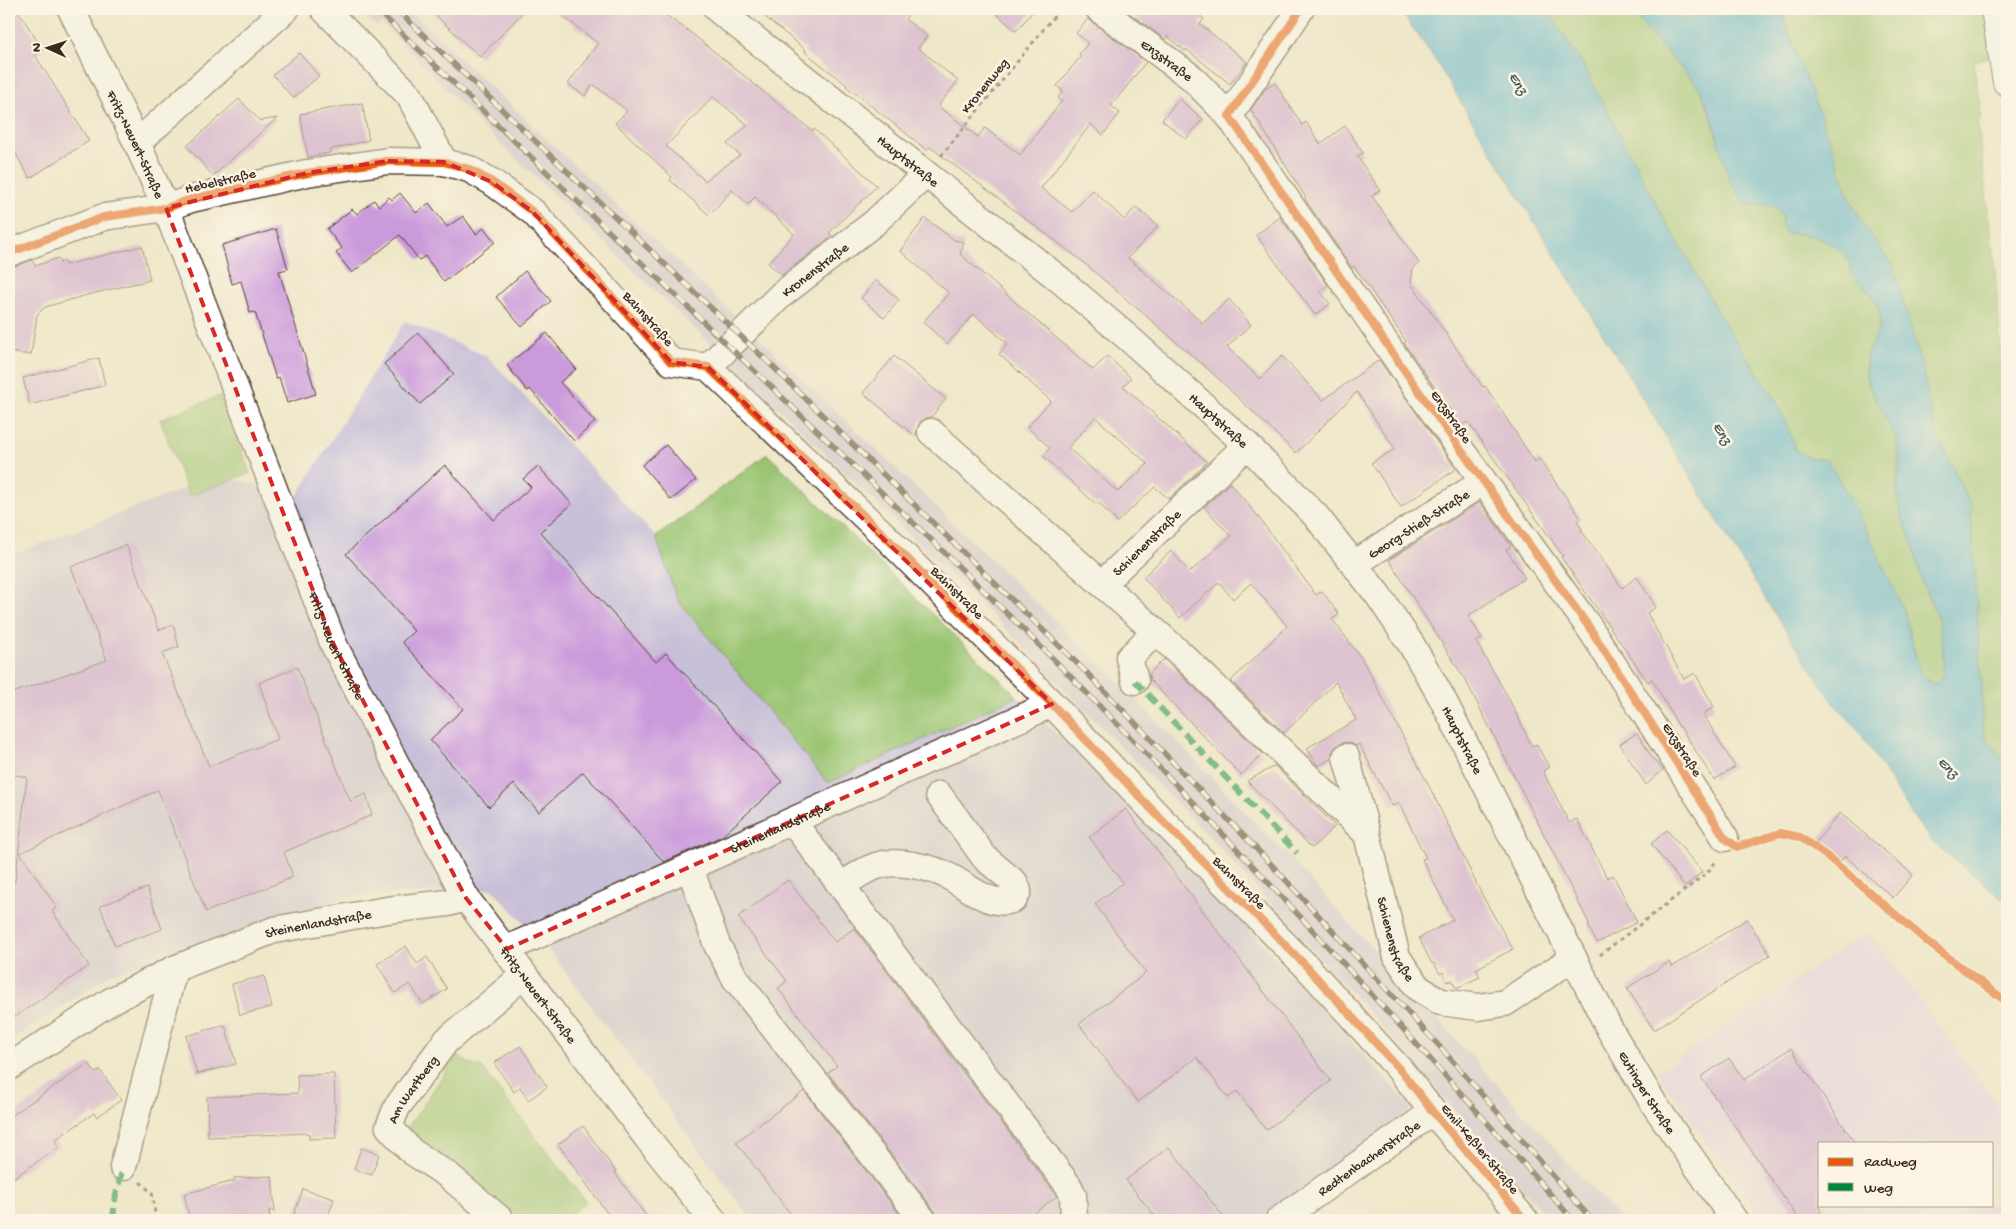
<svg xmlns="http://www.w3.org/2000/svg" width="2016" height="1229" font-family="'Gochi Hand',sans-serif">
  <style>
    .built { fill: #e6d2f0; fill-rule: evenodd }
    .industrial { fill: #c8bfd8 }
    .green { fill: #99c572; stroke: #6a7848 }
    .water { fill: #5ab5d8; stroke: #4a707b }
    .building { fill: #ca9adb; fill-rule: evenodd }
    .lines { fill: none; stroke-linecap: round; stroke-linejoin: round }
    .minor-casing { stroke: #564638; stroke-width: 29 }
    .major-casing { stroke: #564638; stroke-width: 30 }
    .path { stroke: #564638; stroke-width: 3; stroke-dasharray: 4 4; stroke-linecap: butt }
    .minor { stroke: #fff; stroke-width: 26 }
    .major { stroke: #fff; stroke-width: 28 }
    .rail-casing { stroke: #3b2a1e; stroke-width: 5.5 }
    .rail { stroke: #fcf5e5; stroke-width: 4; stroke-dasharray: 11; stroke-linecap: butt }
    .quiet { stroke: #00873e; stroke-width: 6; stroke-dasharray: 12 6; stroke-linecap: butt }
    .cycleway-casing { stroke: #fcf5e5; stroke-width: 11 }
    .cycleway { stroke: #e8590c; stroke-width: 8 }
    .marked { fill: none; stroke: #d62828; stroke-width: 4; stroke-dasharray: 10 6; stroke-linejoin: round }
    .labels { text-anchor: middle; stroke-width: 5; stroke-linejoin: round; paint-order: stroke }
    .street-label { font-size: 14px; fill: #3b2a1e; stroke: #fcf5e5 }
    .water-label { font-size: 15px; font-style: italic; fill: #465b5f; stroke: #fcf5e5 }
  </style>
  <rect width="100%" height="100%" fill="#fcf5e5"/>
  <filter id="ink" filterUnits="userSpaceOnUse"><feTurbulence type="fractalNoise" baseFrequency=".02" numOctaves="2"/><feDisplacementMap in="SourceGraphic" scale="10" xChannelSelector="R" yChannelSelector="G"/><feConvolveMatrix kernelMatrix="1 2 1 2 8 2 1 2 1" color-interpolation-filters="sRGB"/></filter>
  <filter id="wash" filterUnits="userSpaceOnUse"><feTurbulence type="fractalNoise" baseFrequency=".0096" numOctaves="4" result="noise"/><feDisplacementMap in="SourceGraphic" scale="20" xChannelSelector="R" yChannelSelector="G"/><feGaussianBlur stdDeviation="1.12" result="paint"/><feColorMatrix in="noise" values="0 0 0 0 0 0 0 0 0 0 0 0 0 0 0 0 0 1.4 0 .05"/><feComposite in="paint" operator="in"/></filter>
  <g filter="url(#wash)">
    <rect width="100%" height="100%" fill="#efe7c9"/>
    <path class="built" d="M 1868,932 L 2007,1117 L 2007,1220 L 1763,1220 L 1657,1072 ZM 1820,1143 L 1992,1143 L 1992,1205 L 1820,1205 Z"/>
    <g class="industrial">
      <path d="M 359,9 L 408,9 L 772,350 L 1122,685 L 1290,858 L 1621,1220 L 1550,1220 L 1401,1048 L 1222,850 L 996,619 L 798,427 L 485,129 L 382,23 L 377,27 Z"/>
      <path d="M 405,321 L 488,357 L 656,537 L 677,599 L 828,783 L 1017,696 L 1170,843 L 1413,1109 L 1262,1220 L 752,1220 L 548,949 L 492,889 L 347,897 L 112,973 L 9,1042 L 9,556 L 220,475 L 297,496 Z"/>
    </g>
    <g class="green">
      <path d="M 1546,9 L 1631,9 L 1649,34 L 1698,86 L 1709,110 L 1729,178 L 1747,205 L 1772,205 L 1782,213 L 1782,226 L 1787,234 C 1811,233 1835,240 1849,262 C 1854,269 1857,278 1862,285 C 1868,292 1874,296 1878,306 C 1888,331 1860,351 1866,377 C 1872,401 1891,419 1897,442 C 1901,460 1895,477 1897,495 C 1898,513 1908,531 1914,548 C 1917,559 1918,571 1922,582 C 1926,595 1934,607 1938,620 C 1942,638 1944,657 1943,676 L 1937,683 L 1929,682 L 1920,672 L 1903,609 L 1855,507 L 1827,460 L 1810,458 L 1795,450 L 1787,425 L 1774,397 L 1727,328 L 1662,215 L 1582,63 Z"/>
      <path d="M 1658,9 L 1707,9 C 1696,24 1671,21 1658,9 Z"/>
      <path d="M 1781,9 L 2007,9 L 2007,50 L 1974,62 L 1981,115 L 1978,126 L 1995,268 L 2007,438 L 2007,762 L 1987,740 L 1982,726 L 1982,694 L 1971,507 L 1936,432 L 1921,363 L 1893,265 L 1865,228 L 1848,195 L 1834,152 L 1789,34 Z"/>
      <path d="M 220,396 L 250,473 L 189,496 L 160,419 Z"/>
      <path d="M 767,454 L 1017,696 L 828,783 L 677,599 L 656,537 Z"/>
      <path d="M 457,1055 L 468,1063 L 482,1068 L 586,1202 L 564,1220 L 522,1220 L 407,1129 Z"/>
    </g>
    <path class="water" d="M 1399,9 L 1546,9 L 1582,63 L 1662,215 L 1727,328 L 1774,397 L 1787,425 L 1795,450 L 1810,458 L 1827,460 L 1855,507 L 1903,609 L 1920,672 L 1929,682 L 1937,683 L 1943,676 L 1944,656 L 1938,619 L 1922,581 L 1914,548 L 1903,520 L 1897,494 L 1900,459 L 1897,440 L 1872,392 L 1866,376 L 1867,353 L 1881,325 L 1879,308 L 1872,294 L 1850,274 L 1850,262 C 1834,241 1813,233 1787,234 L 1782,226 L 1782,213 L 1772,205 L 1747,205 C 1716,173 1722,123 1698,86 C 1691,76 1681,67 1672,58 C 1657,42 1644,26 1631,9 L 1658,9 C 1671,21 1696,24 1707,9 L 1781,9 L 1789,34 L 1834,152 L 1848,195 L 1865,228 L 1893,265 L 1921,363 L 1936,432 L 1971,507 L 1982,694 L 1982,726 L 1987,740 L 2007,762 L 2007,902 L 1931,841 L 1914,818 L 1857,728 L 1835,705 L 1772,610 L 1432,55 Z"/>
    <g id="blocks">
      <g class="building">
        <path d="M 9,9 L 17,9 L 43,50 L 35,55 L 89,141 L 30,178 L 9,143 Z"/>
        <path d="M 429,9 L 526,9 L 480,57 Z"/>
        <path d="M 553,9 L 657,9 L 690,32 L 812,131 L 814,129 L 877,186 L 829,233 L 832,236 L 782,275 L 768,263 L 794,234 L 755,197 L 748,204 L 732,190 L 709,215 L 670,180 L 672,177 L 615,123 L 627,111 L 593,84 L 585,96 L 568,84 L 598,43 ZM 713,97 L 748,125 L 727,144 L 740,155 L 705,181 L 666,146 Z"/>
        <path d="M 755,9 L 913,9 L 905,19 L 927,36 L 918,48 L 958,81 L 938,106 L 978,137 L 985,128 L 1020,155 L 1062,101 L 1058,98 L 1063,91 L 1057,86 L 1081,56 L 1079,54 L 1088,43 L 1076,33 L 1088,19 L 1146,62 L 1111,106 L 1120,113 L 1103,135 L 1091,124 L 1041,188 L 1072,212 L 1093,190 L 1124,220 L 1136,207 L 1158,226 L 1128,258 L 1203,323 L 1229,299 L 1251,325 L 1227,347 L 1260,379 L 1282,356 L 1323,400 L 1379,360 L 1456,469 L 1401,507 L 1371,463 L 1395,449 L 1357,392 L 1296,453 L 1208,369 L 1077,257 L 930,147 L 927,150 L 846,86 L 847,85 L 805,52 L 806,50 Z"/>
        <path d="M 991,9 L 1035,9 L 1016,31 Z"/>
        <path d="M 1124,9 L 1191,9 L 1204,19 L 1200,24 L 1247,62 L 1230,84 L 1186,49 L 1185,51 L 1167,36 L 1165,39 Z"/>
        <path d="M 299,53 L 319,76 L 293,98 L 273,75 Z"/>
        <path d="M 1275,83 L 1302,125 L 1306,122 L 1320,144 L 1345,126 L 1363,153 L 1357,156 L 1380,190 L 1372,196 L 1419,263 L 1413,268 L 1411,283 L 1483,387 L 1485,386 L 1535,462 L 1539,459 L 1581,518 L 1577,521 L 1582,529 L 1581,530 L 1622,588 L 1637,577 L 1656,607 L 1647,613 L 1684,679 L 1695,673 L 1714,707 L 1703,714 L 1735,767 L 1714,780 L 1680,726 L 1679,727 L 1652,679 L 1648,682 L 1561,557 L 1563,556 L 1468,422 L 1462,426 L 1404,343 L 1406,341 L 1354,266 L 1352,268 L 1305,199 L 1306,198 L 1251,110 L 1265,89 Z"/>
        <path d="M 239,99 L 260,121 L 277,118 L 213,176 L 187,146 Z"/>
        <path d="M 1179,99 L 1203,119 L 1186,139 L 1162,120 Z"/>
        <path d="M 362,103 L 369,140 L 329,150 L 330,153 L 308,157 L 300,114 Z"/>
        <path d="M 400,193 L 416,213 L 429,203 L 447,227 L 463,216 L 476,234 L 484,228 L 495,242 L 444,282 L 425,256 L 419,260 L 400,235 L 352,273 L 336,253 L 342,248 L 327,229 L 352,209 L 357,214 L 374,200 L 379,206 L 389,197 L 392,200 Z"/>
        <path d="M 1280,217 L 1328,285 L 1320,291 L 1330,304 L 1315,315 L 1256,235 Z"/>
        <path d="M 925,218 L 954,240 L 964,242 L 960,254 L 1093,370 L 1107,356 L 1131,378 L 1123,386 L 1207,462 L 1169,499 L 1155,487 L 1117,522 L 1098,502 L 1096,504 L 1043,456 L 1050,448 L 1027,427 L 1051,401 L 999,354 L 1008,344 L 974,314 L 947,344 L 923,322 L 949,293 L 900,251 ZM 1095,417 L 1148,464 L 1118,492 L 1068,448 Z"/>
        <path d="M 276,229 L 288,269 L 279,271 L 316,394 L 287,403 L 279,377 L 276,379 L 255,312 L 250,313 L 241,281 L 232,284 L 222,245 Z"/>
        <path d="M 142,246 L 150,280 L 87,295 L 45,307 L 37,315 L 31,355 L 9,352 L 9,268 L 32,260 L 35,266 L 58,258 L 60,263 L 64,261 L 65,265 Z"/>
        <path d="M 525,271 L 551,301 L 522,327 L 496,297 Z"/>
        <path d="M 876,280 L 899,300 L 884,318 L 861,298 Z"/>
        <path d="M 418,333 L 454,374 L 420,404 L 384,364 Z"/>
        <path d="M 547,333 L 576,369 L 560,382 L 595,422 L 574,441 L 530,389 L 527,391 L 507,365 Z"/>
        <path d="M 894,356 L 946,399 L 931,417 L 926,418 L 920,422 L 915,436 L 863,393 Z"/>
        <path d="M 99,358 L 105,385 L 30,405 L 23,378 Z"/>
        <path d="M 666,445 L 696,480 L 671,500 L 642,465 Z"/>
        <path d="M 445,465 L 494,520 L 531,487 L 523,479 L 538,466 L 572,504 L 540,532 L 656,662 L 666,653 L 782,782 L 722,836 L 664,862 L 583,772 L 539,812 L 514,784 L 489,807 L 430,740 L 463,709 L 402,642 L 414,631 L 346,554 Z"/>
        <path d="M 1230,483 L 1256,514 L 1316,595 L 1322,591 L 1339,615 L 1332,619 L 1362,659 L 1427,782 L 1483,897 L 1513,949 L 1476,969 L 1480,977 L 1456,988 L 1452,980 L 1447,982 L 1443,972 L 1440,974 L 1434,963 L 1432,964 L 1419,938 L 1453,920 L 1422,859 L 1426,858 L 1399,803 L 1392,806 L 1359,744 L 1356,746 L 1349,742 L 1342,743 L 1335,747 L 1332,753 L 1331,759 L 1318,766 L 1307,748 L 1356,720 L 1336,682 L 1284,733 L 1231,681 L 1287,626 L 1251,583 L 1233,599 L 1219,582 L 1180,618 L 1143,577 L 1171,551 L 1190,572 L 1231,536 L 1204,507 Z"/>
        <path d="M 1480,502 L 1511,546 L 1506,549 L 1525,578 L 1468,616 L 1482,638 L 1476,642 L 1508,697 L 1532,746 L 1536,744 L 1549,767 L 1543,771 L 1569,823 L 1577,819 L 1607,878 L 1613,875 L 1637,922 L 1597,943 L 1588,926 L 1590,925 L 1466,681 L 1389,560 Z"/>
        <path d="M 126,545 L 159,630 L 173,625 L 179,647 L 162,653 L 209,766 L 278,739 L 259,683 L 297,667 L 350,801 L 366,794 L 372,815 L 284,852 L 293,877 L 206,912 L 158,790 L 20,853 L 57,908 L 52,911 L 89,966 L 9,1021 L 9,886 L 15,882 L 27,777 L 9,774 L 9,694 L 107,660 L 71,567 Z"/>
        <path d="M 1164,659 L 1263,754 L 1241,775 L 1150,680 L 1149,674 Z"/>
        <path d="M 1637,733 L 1653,759 L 1663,770 L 1646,785 L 1620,744 Z"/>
        <path d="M 1275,766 L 1335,826 L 1312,848 L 1247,781 Z"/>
        <path d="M 1126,809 L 1331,1081 L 1266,1130 L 1237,1091 L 1228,1098 L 1197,1057 L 1138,1102 L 1079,1024 L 1146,973 L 1095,904 L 1123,883 L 1089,837 Z"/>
        <path d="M 1840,813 L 1913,875 L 1893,898 L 1845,856 L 1839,862 L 1816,842 Z"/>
        <path d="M 1667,830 L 1702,872 L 1685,887 L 1651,844 Z"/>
        <path d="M 788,880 L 835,942 L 854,928 L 1057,1196 L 1025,1220 L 938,1220 L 935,1211 L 828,1073 L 837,1066 L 778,988 L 787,981 L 738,917 Z"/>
        <path d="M 147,888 L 162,929 L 115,946 L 100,906 Z"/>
        <path d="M 1747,919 L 1770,955 L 1654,1030 L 1627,988 L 1669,962 L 1672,967 Z"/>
        <path d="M 406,946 L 417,964 L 427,957 L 447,989 L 423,1004 L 410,984 L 395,993 L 377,964 Z"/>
        <path d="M 264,976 L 272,1007 L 240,1015 L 232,984 Z"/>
        <path d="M 225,1025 L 236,1064 L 197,1074 L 186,1036 Z"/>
        <path d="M 520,1046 L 547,1087 L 528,1100 L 520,1087 L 514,1092 L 494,1063 Z"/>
        <path d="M 1791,1048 L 1855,1143 L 1820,1143 L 1820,1220 L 1799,1220 L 1701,1077 L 1729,1058 L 1744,1080 Z"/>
        <path d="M 89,1063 L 95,1073 L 100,1070 L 121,1100 L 97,1117 L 94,1113 L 55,1140 L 59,1147 L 9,1181 L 9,1117 Z"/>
        <path d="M 334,1074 L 336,1138 L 309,1139 L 309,1133 L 208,1137 L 207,1097 L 298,1093 L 297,1075 Z"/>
        <path d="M 804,1091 L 904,1220 L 795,1220 L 736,1142 Z"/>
        <path d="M 583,1126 L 616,1172 L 615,1173 L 649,1220 L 612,1220 L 558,1144 Z"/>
        <path d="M 1169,1147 L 1226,1220 L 1158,1220 L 1126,1180 Z"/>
        <path d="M 361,1148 L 379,1154 L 372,1175 L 354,1169 Z"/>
        <path d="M 272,1176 L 275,1212 L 269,1210 L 270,1220 L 190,1220 L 184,1194 L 234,1181 L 234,1178 Z"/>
        <path d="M 303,1189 L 334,1199 L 327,1220 L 292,1220 Z"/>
      </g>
    </g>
  </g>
  <g filter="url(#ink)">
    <use href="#blocks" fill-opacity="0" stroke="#564638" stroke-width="1"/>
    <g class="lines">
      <defs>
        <g id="minor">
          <path id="s1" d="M 71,9 L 137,143 L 166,208 L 334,645 L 466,898 L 648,1139 L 713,1220"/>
          <path d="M 324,9 L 409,95 L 444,162"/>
          <path id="s2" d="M 717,9 L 1059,279 L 1133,342 L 1247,445 L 1316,516 L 1378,595 L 1411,644 L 1442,698 L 1610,1030 L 1654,1104 L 1734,1220"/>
          <path id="s3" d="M 1099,9 L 1191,77 L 1229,116 L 1427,403 L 1589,627 L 1725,838"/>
          <path d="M 1229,116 L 1301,9"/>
          <path d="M 137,143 L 286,9"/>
          <path d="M 9,253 L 104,217 L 166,208 L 191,199 L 307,173 L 388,161 L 444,162 L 469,169 L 492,182 L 533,212 L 607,291 L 671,362 L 708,367 L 888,539 L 1052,704 L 1157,815 L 1307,967 L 1401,1071 L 1433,1112 L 1525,1220"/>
          <path id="s4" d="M 708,367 L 781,295 L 874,223 L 925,175"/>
          <path d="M 931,432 L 1102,584"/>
          <path d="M 1247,445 L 1102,584 L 1183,656 L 1367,834"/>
          <path id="s5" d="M 1354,564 L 1483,482"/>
          <path d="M 1135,681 L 1129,658 L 1155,632"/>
          <path id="s6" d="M 1346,757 L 1367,834 L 1397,957 L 1418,988 L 1441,1002 L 1478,1007 L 1505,1003 L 1573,958"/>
          <path d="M 792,821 L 1068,1185 L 1073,1195 L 1074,1220"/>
          <path d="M 690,868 L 717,945 L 735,978 L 923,1220"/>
          <path d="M 841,886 C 855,877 869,866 885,864 C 902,861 933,868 948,876 C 968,886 991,909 1014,899 L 1018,891 L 1015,883 L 985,858 L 939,795"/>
          <path id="s7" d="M 507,949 L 1052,704"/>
          <path id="s8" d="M 9,1067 L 111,1001 L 174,969 L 274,930 L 387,910 L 448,903 L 466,898"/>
          <path d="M 123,1167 L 174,969"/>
          <path id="s9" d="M 501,1220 L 449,1176 L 411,1151 L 389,1127 L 397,1107 L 446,1041 L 524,975"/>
          <path id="s10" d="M 1279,1220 L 1433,1112"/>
        </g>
        <path id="major" d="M 1995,9 L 2007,82"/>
      </defs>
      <use href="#minor" class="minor-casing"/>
      <use href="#major" class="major-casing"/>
      <g class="path">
        <path d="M 941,156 L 1060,9"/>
        <path d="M 1600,955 L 1707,873 L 1717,860"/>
        <path d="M 140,1182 L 152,1193 L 156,1220"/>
      </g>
      <use href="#minor" class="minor"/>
      <use href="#major" class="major"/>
      <defs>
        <g id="rail">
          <path d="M 376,9 C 521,146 665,284 809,423 C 898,508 987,592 1073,679 C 1246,854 1411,1035 1573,1220"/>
          <path d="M 396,9 L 767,361 L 1086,672 L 1269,862 L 1441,1048 L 1592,1220"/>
        </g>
      </defs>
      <use href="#rail" class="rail-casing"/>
      <use href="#rail" class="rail"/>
      <g class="quiet">
        <path d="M 1135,681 L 1297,853"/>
        <path d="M 113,1220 L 115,1199 L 123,1167"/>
      </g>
      <defs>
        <g id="cycleway">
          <path d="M 1301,9 L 1229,116 L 1427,403 L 1589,627 L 1725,838 L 1737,847 L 1780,833 L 1800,837 L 1828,857 L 1930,944 L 2007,1002"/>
          <path d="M 9,253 L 104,217 L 166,208 L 191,199 L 307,173 L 388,161 L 444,162 L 469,169 L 492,182 L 533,212 L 607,291 L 671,362 L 708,367 L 888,539 L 1052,704 L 1157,815 L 1307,967 L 1401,1071 L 1433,1112 L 1525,1220"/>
        </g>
      </defs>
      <use href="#cycleway" class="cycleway-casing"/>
      <use href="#cycleway" class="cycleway"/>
    </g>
  </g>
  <path d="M0 0H2016V1229H0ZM 388,161 L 444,162 L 492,182 L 533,212 L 671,362 L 708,367 L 1052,704 L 507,949 L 466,898 L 334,645 L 166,208 L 307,173 Z" fill="#efe7c9" fill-opacity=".55" fill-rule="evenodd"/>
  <path class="marked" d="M 388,161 L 444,162 L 492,182 L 533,212 L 671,362 L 708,367 L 1052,704 L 507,949 L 466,898 L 334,645 L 166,208 L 307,173 Z"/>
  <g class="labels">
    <g class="street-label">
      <text dy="5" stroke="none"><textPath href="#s3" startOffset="85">Enzstraße</textPath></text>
      <text transform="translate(984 85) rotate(-51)" y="5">Kronenweg</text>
      <text dy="5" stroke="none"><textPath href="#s1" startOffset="150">Fritz-Neuert-Straße</textPath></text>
      <text dy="5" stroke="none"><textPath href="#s2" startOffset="244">Hauptstraße</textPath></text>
      <text transform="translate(220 180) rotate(-13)" y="5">Hebelstraße</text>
      <text dy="5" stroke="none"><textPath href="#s4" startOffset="145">Kronenstraße</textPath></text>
      <text transform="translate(649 318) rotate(48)" y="5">Bahnstraße</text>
      <text transform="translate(1452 416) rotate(55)" y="5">Enzstraße</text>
      <text dy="5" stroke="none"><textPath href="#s2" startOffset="649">Hauptstraße</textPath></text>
      <text dy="5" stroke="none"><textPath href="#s5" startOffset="76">Georg-Stieß-Straße</textPath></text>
      <text transform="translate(1146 542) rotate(-44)" y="5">Schienenstraße</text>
      <text transform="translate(958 592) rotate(45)" y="5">Bahnstraße</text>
      <text dy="5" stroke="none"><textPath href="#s1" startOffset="690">Fritz-Neuert-Straße</textPath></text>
      <text dy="5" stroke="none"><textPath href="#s2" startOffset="1054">Hauptstraße</textPath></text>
      <text transform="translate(1683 749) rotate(57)" y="5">Enzstraße</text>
      <text dy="5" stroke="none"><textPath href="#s7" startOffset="299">Steinenlandstraße</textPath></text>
      <text transform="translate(1240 882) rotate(45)" y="5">Bahnstraße</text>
      <text dy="5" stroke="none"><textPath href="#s8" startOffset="344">Steinenlandstraße</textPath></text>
      <text dy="5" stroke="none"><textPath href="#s6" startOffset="189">Schienenstraße</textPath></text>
      <text dy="5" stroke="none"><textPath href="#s1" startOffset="1095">Fritz-Neuert-Straße</textPath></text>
      <text dy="5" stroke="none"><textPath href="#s9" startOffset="191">Am Wartberg</textPath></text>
      <text dy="5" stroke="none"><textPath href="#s2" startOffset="1452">Eutinger Straße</textPath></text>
      <text transform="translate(1481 1148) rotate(50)" y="5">Emil-Keßler-Straße</text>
      <text dy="5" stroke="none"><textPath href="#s10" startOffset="109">Redtenbacherstraße</textPath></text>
    </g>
    <g class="water-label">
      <text transform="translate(1519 83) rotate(60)" y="5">Enz</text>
      <text transform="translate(1723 433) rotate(60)" y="5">Enz</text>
      <text transform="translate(1949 767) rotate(47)" y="5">Enz</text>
    </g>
  </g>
  <rect width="2016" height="1229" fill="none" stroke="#fcf5e5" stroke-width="30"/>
  <rect x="1818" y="1142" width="175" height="65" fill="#fcf5e5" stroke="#afa495"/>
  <rect x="1828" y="1158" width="25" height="8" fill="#e8590c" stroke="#afa495"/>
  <text x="1864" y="1166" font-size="15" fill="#3b2a1e">Radweg</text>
  <rect x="1828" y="1183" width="25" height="8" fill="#00873e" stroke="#afa495"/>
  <text x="1864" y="1192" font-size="15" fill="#3b2a1e">Weg</text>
  <g transform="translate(48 48) rotate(273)" stroke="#fcf5e5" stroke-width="4" paint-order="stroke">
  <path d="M0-4L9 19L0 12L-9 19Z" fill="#3b2a1e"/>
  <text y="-8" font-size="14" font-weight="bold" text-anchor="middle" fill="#3b2a1e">N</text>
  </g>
</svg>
